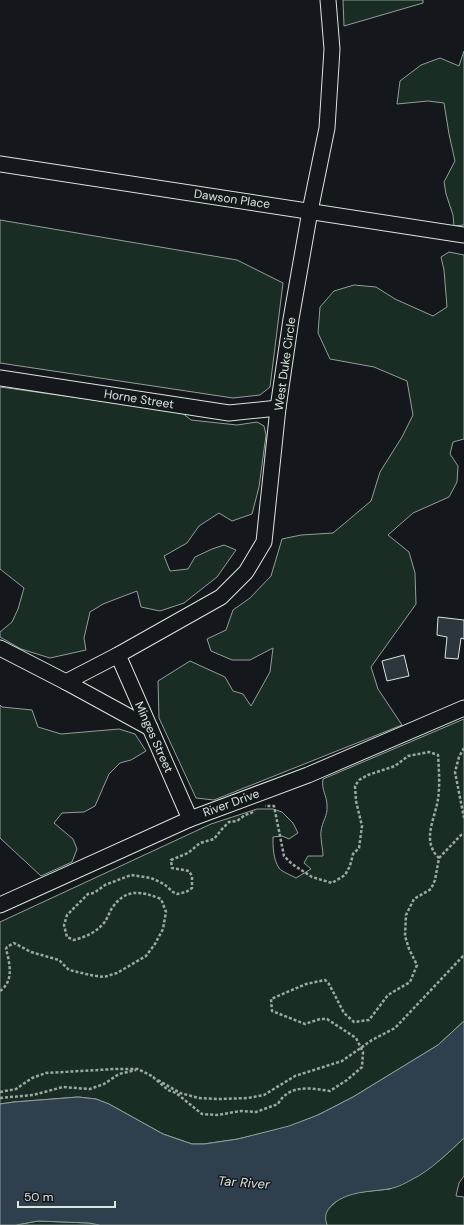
<svg xmlns="http://www.w3.org/2000/svg" width="464" height="1225" font-family="'DM Sans',sans-serif">
  <style>
    .green { fill: #1a2d24; stroke: #939e99 }
    .water { fill: #2f3f4d; stroke: #939e99 }
    .building { fill: #2c363c; stroke: #d8e6dc }
    .lines { fill: none; stroke-linecap: round; stroke-linejoin: round }
    .minor-casing { stroke: #d8e6dc; stroke-width: 17 }
    .path { stroke: #9da8a2; stroke-width: 2.5; stroke-dasharray: 3 2; stroke-linecap: butt }
    .minor { stroke: #14181c; stroke-width: 15 }
    .labels { text-anchor: middle; stroke-width: 3; stroke-linejoin: round; paint-order: stroke }
    .street-label { font-size: 12px; fill: #d8e6dc; stroke: #14181c }
    .water-label { font-size: 13px; font-style: italic; fill: #d8e6dc; stroke: #14181c }
  </style>
  <rect width="100%" height="100%" fill="#14181c"/>
  <g class="green">
    <path d="M 343,0 L 423,0 L 423,3 L 344,26 Z"/>
    <path d="M 464,51 L 464,225 L 454,226 L 453,215 L 446,194 L 444,182 L 455,161 L 449,134 L 444,103 L 428,101 L 397,104 L 400,81 L 421,65 L 440,58 L 459,66 Z"/>
    <path d="M 0,220 L 237,260 L 283,283 L 270,387 L 260,395 L 233,398 L 0,363 Z"/>
    <path d="M 449,252 L 464,255 L 464,439 L 453,442 L 450,454 L 458,466 L 457,482 L 449,497 L 413,513 L 388,535 L 409,552 L 415,573 L 416,604 L 371,667 L 378,689 L 402,725 L 214,800 L 196,798 L 159,718 L 158,681 L 190,661 L 225,677 L 233,691 L 243,694 L 251,706 L 270,672 L 273,648 L 250,660 L 232,660 L 211,651 L 207,639 L 226,630 L 233,610 L 250,598 L 271,576 L 282,539 L 301,535 L 333,533 L 371,501 L 380,472 L 402,437 L 413,415 L 407,381 L 374,367 L 330,359 L 318,333 L 320,307 L 334,291 L 354,285 L 376,287 L 395,299 L 433,316 L 447,307 L 444,270 L 441,257 Z"/>
    <path d="M 0,387 L 181,412 L 191,420 L 237,425 L 257,422 L 264,426 L 266,435 L 259,487 L 252,514 L 232,521 L 219,513 L 199,526 L 187,543 L 164,556 L 170,571 L 188,569 L 195,557 L 212,549 L 224,545 L 236,550 L 217,577 L 184,603 L 160,611 L 141,607 L 137,591 L 103,604 L 90,612 L 84,638 L 86,650 L 50,658 L 21,649 L 0,637 L 0,632 L 12,622 L 18,609 L 24,588 L 0,569 Z"/>
    <path d="M 0,705 L 2,707 L 32,710 L 38,727 L 61,734 L 119,729 L 135,734 L 146,751 L 131,760 L 120,763 L 109,774 L 95,806 L 84,812 L 62,813 L 54,823 L 73,839 L 77,849 L 72,862 L 41,876 L 0,838 Z"/>
    <path d="M 464,719 L 464,1021 L 438,1045 L 353,1097 L 318,1115 L 289,1127 L 238,1139 L 204,1144 L 192,1144 L 163,1134 L 109,1104 L 96,1099 L 78,1097 L 14,1102 L 0,1104 L 0,922 L 211,824 L 257,809 L 273,809 L 282,812 L 293,823 L 298,833 L 289,839 L 282,836 L 273,837 C 273,847 273,859 279,868 C 282,872 291,875 296,878 L 311,869 L 304,863 L 308,856 L 323,856 C 323,850 320,836 321,831 C 322,822 328,815 327,806 C 327,795 321,790 323,779 Z"/>
    <path d="M 464,1138 L 464,1176 L 459,1183 L 456,1196 L 464,1197 L 464,1225 L 327,1225 L 324,1217 L 327,1210 L 340,1198 L 352,1193 L 390,1189 L 440,1160 Z"/>
    <path d="M 38,1221 L 89,1223 L 100,1225 L 16,1225 Z"/>
  </g>
  <path class="water" d="M 464,1021 L 464,1138 C 449,1152 430,1171 411,1180 C 404,1184 396,1188 388,1189 C 369,1192 349,1191 333,1204 C 326,1211 324,1215 327,1225 L 100,1225 L 89,1223 L 38,1221 L 16,1225 L 0,1225 L 0,1104 L 14,1102 L 78,1097 L 96,1099 L 109,1104 L 163,1134 L 192,1144 L 204,1144 L 238,1139 L 289,1126 L 318,1115 L 353,1097 L 438,1045 Z"/>
  <g class="building">
    <path d="M 438,617 L 464,620 L 464,639 L 461,638 L 458,659 L 445,658 L 447,637 L 437,635 Z"/>
    <path d="M 404,655 L 409,676 L 387,681 L 382,661 Z"/>
  </g>
  <g class="lines">
    <defs>
      <g id="minor">
        <path d="M 0,164 L 464,235"/>
        <path d="M 0,378 L 229,413 L 278,408"/>
        <path d="M 0,648 L 66,682 L 118,655 L 221,597 L 246,572 L 264,542 L 278,408 L 291,319 L 310,211 L 327,128 L 332,49 L 328,0"/>
        <path d="M 118,655 L 190,819"/>
        <path d="M 66,682 L 150,728"/>
        <path d="M 0,905 L 190,819 L 308,775 L 464,708"/>
      </g>
    </defs>
    <use href="#minor" class="minor-casing"/>
    <g class="path">
      <path d="M 464,748 L 459,757 L 455,772 L 464,818"/>
      <path d="M 439,858 L 461,835 L 464,835"/>
      <path d="M 0,991 C 14,981 10,964 6,949 L 7,947 L 14,943 L 31,952 L 59,960 L 69,970 L 90,975 L 104,977 L 117,973 L 146,956 L 155,944 L 163,929 L 166,912 L 161,899 C 141,891 126,888 112,908 C 109,913 107,920 103,924 C 95,933 85,937 74,940 L 67,937 L 64,925 L 67,915 L 88,894 L 94,893 L 105,885 L 131,875 L 151,878 L 164,884 L 173,892 L 177,894 L 186,892 L 192,888 L 192,876 L 189,871 L 172,868 L 171,860 L 188,853 L 200,843 L 214,839 L 222,829 L 229,822 L 237,821 L 245,815 L 251,813 L 255,811"/>
      <path d="M 153,1077 L 168,1090 L 176,1093 L 202,1114 L 217,1115 L 241,1111 L 256,1112 L 278,1104 C 289,1084 310,1088 330,1091 L 347,1080 L 362,1067 L 363,1052 L 356,1038 L 327,1019 L 320,1019 L 305,1024 L 272,1011 L 271,999 L 306,984 L 325,980 L 329,984 L 344,1013 L 354,1022 L 369,1020 L 388,995 L 410,982 L 417,965 L 409,949 L 405,936 L 406,915 L 414,899 L 431,889 L 435,880 L 439,858 C 421,841 435,819 438,799 C 440,785 439,770 438,755 L 429,752 L 408,756 L 395,766 L 368,775 L 359,780 L 355,786 L 356,801 L 362,826 L 359,848 L 353,854 L 350,866 L 345,875 L 332,883 L 312,877 L 292,864 L 284,856 L 274,806 L 265,806"/>
      <path d="M 158,1080 L 180,1093 L 199,1098 L 219,1099 L 248,1098 L 264,1095 L 295,1076 L 342,1061 L 372,1040 L 395,1028 L 464,955"/>
      <path d="M 0,1092 L 16,1089 L 32,1078 L 46,1073 L 115,1069 L 138,1069 L 154,1077"/>
      <path d="M 0,1098 L 33,1095 L 63,1087 L 90,1089 L 104,1084 L 119,1074 L 136,1070"/>
    </g>
    <use href="#minor" class="minor"/>
  </g>
  <g class="labels">
    <g class="street-label">
      <text transform="translate(232 199) rotate(8)" y="4">Dawson Place</text>
      <text transform="translate(285 364) rotate(-82)" y="4">West Duke Circle</text>
      <text transform="translate(139 399) rotate(9)" y="4">Horne Street</text>
      <text transform="translate(154 737) rotate(66)" y="4">Minges Street</text>
      <text transform="translate(231 803) rotate(-20)" y="4">River Drive</text>
    </g>
    <g class="water-label">
      <text transform="translate(244 1182) rotate(4)" y="5">Tar River</text>
    </g>
  </g>
  <path d="M18 1201v6h97v-6" fill="none" stroke="#d8e6dc" stroke-width="2"/>
  <text x="24" y="1201" font-size="12" fill="#d8e6dc" stroke="#14181c" stroke-width="3" paint-order="stroke">50 m</text>
</svg>
